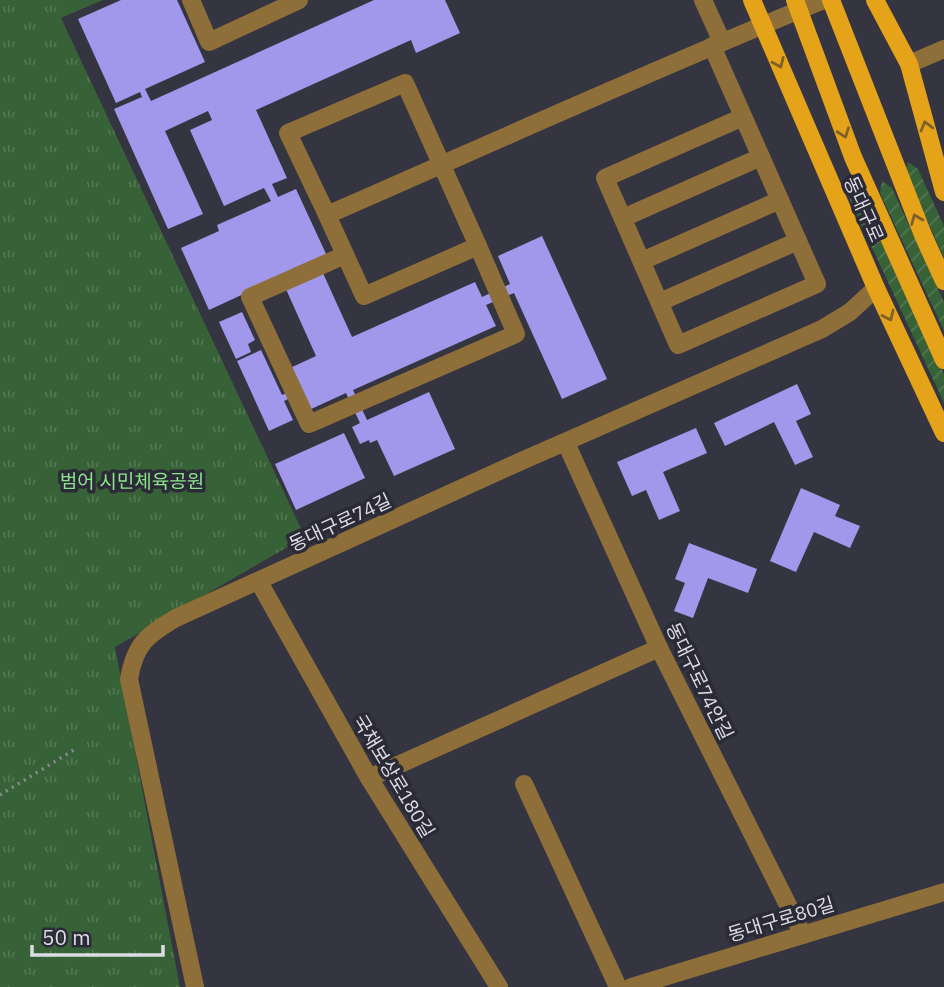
<svg xmlns="http://www.w3.org/2000/svg" width="944" height="987" font-family="'IBM Plex Sans','Noto Sans KR',sans-serif">
  <style>
    .park { fill: url(#park-tufts) }
    .garden { fill: url(#garden-furrows) }
    .building { fill: #a198eb }
    .lines { fill: none; stroke-linecap: round; stroke-linejoin: round }
    .path { stroke: #8c8b95; stroke-width: 3.5; stroke-dasharray: 2 5; stroke-linecap: butt }
    .minor { stroke: #8e6e39; stroke-width: 18 }
    .major { stroke: #e5a31a; stroke-width: 18 }
    .oneway { stroke: #7f602a }
    .labels { text-anchor: middle; stroke-width: 7; stroke-linejoin: round; paint-order: stroke }
    .street-label { font-size: 19px; fill: #dddce4; stroke: #2b2a37 }
    .park-label { font-size: 19px; fill: #8ce48a; stroke: #2b2a37 }
  </style>
  <defs>
    <pattern id="park-tufts" width="24" height="20" patternUnits="userSpaceOnUse" patternTransform="scale(1.75)"><rect width="24" height="20" fill="#376136"/><path d="M3 7l-1-3M5 7V3M7 7l1-3M15 17l-1-3M17 17v-4M19 17l1-3" fill="none" stroke="#547753"/></pattern>
    <pattern id="garden-furrows" width="10" height="10" patternUnits="userSpaceOnUse" patternTransform="scale(1.75)"><rect width="10" height="10" fill="#376136"/><path d="M-1 1l2-2M0 10L10 0M9 11l2-2" fill="none" stroke="#547753"/></pattern>
  </defs>
  <rect width="100%" height="100%" fill="#353441"/>
  <path class="park" d="M 0,0 L 103,0 L 61,18 L 305,537 L 115,647 L 180,987 L 0,987 Z"/>
  <g class="garden">
    <path d="M 908,162 L 918,169 L 944,226 L 944,257 L 905,173 Z"/>
    <path d="M 882,181 L 892,188 L 944,302 L 944,331 L 880,193 Z"/>
    <path d="M 853,188 L 862,195 L 944,374 L 944,403 L 850,200 Z"/>
  </g>
  <g class="building">
    <path d="M 121,0 L 177,0 L 205,62 L 145,89 L 151,101 L 374,0 L 445,0 L 460,33 L 416,53 L 411,40 L 256,110 L 287,178 L 272,184 L 278,197 L 296,189 L 327,256 L 322,271 L 352,337 L 475,282 L 482,297 L 510,284 L 498,256 L 542,236 L 607,379 L 562,399 L 514,293 L 486,305 L 496,326 L 353,390 L 367,420 L 429,392 L 455,449 L 394,476 L 377,440 L 370,443 L 369,440 L 360,444 L 352,427 L 360,423 L 346,393 L 309,410 L 301,393 L 284,401 L 293,420 L 269,431 L 237,361 L 261,350 L 282,395 L 299,388 L 290,368 L 316,356 L 285,287 L 298,269 L 209,310 L 181,248 L 219,231 L 217,225 L 271,201 L 264,188 L 224,206 L 190,130 L 212,120 L 208,111 L 165,131 L 203,214 L 168,229 L 114,109 L 142,97 L 140,92 L 116,103 L 78,19 Z"/>
    <path d="M 242,312 L 255,340 L 248,344 L 251,352 L 236,359 L 219,322 Z"/>
    <path d="M 797,384 L 811,414 L 796,421 L 813,457 L 795,465 L 774,422 L 725,446 L 714,423 Z"/>
    <path d="M 696,428 L 707,453 L 663,472 L 680,511 L 659,520 L 646,490 L 632,496 L 617,462 Z"/>
    <path d="M 344,433 L 365,478 L 296,510 L 275,464 Z"/>
    <path d="M 801,488 L 840,505 L 835,516 L 860,526 L 850,548 L 814,532 L 796,572 L 770,561 Z"/>
    <path d="M 689,543 L 757,569 L 748,593 L 708,578 L 693,618 L 674,611 L 685,583 L 675,579 Z"/>
  </g>
  <g class="lines">
    <path class="path" d="M 0,795 L 77,748"/>
    <g class="minor">
      <path d="M 191,0 L 209,42 L 299,0"/>
      <path d="M 703,0 L 722,42"/>
      <path d="M 712,46 C 747,125 782,204 817,284 L 678,345 L 605,178 L 743,117"/>
      <path d="M 909,64 L 944,49"/>
      <path d="M 327,215 L 364,296 L 478,246 L 405,83 L 288,133 L 327,215 C 492,143 657,68 824,0"/>
      <path d="M 623,218 L 761,157"/>
      <path d="M 345,255 L 250,297 L 309,424 L 516,334 L 478,246"/>
      <path d="M 642,261 L 780,200"/>
      <path d="M 660,302 L 798,241"/>
      <path d="M 566,443 L 659,648 L 803,935"/>
      <path d="M 259,582 L 369,778 L 499,987"/>
      <path d="M 369,778 L 659,648"/>
      <path d="M 524,784 L 618,987"/>
      <path d="M 195,987 L 129,679 C 135,644 147,635 176,618 L 517,463 L 822,329 L 850,312 L 876,288"/>
      <path d="M 631,987 L 944,892"/>
    </g>
    <g class="major">
      <path d="M 752,0 L 876,288 L 944,433"/>
      <path d="M 795,0 L 853,157 L 944,360"/>
      <path d="M 831,0 L 923,235 L 944,281"/>
      <path d="M 875,0 L 909,64 L 944,192"/>
    </g>
  </g>
  <defs><path id="oneway-chevron" d="M-2-3.5L2.5 0L-2 3.5" fill="none" stroke-width="1.6" stroke-linecap="round" stroke-linejoin="round" transform="scale(1.75)"/></defs>
  <g class="oneway">
    <use href="#oneway-chevron" transform="translate(779 63) rotate(67)"/>
    <use href="#oneway-chevron" transform="translate(926 126) rotate(-105)"/>
    <use href="#oneway-chevron" transform="translate(844 133) rotate(70)"/>
    <use href="#oneway-chevron" transform="translate(916 219) rotate(-112)"/>
    <use href="#oneway-chevron" transform="translate(889 316) rotate(65)"/>
  </g>
  <g class="labels">
    <g class="street-label">
      <text transform="translate(864 209) rotate(66)" y="7">동대구로</text>
      <text transform="translate(340 522) rotate(-25)" y="7">동대구로74길</text>
      <text transform="translate(700 681) rotate(64)" y="7">동대구로74안길</text>
      <text transform="translate(394 776) rotate(59)" y="7">국채보상로180길</text>
      <text transform="translate(781 919) rotate(-17)" y="7">동대구로80길</text>
    </g>
    <g class="park-label">
      <text x="132" y="488">범어 시민체육공원</text>
    </g>
  </g>
  <path d="M32 945v10h131v-10" fill="none" stroke="#dddce4" stroke-width="3.5"/>
  <text x="42" y="945" font-size="21" fill="#dddce4" stroke="#2b2a37" stroke-width="5" paint-order="stroke">50 m</text>
</svg>
